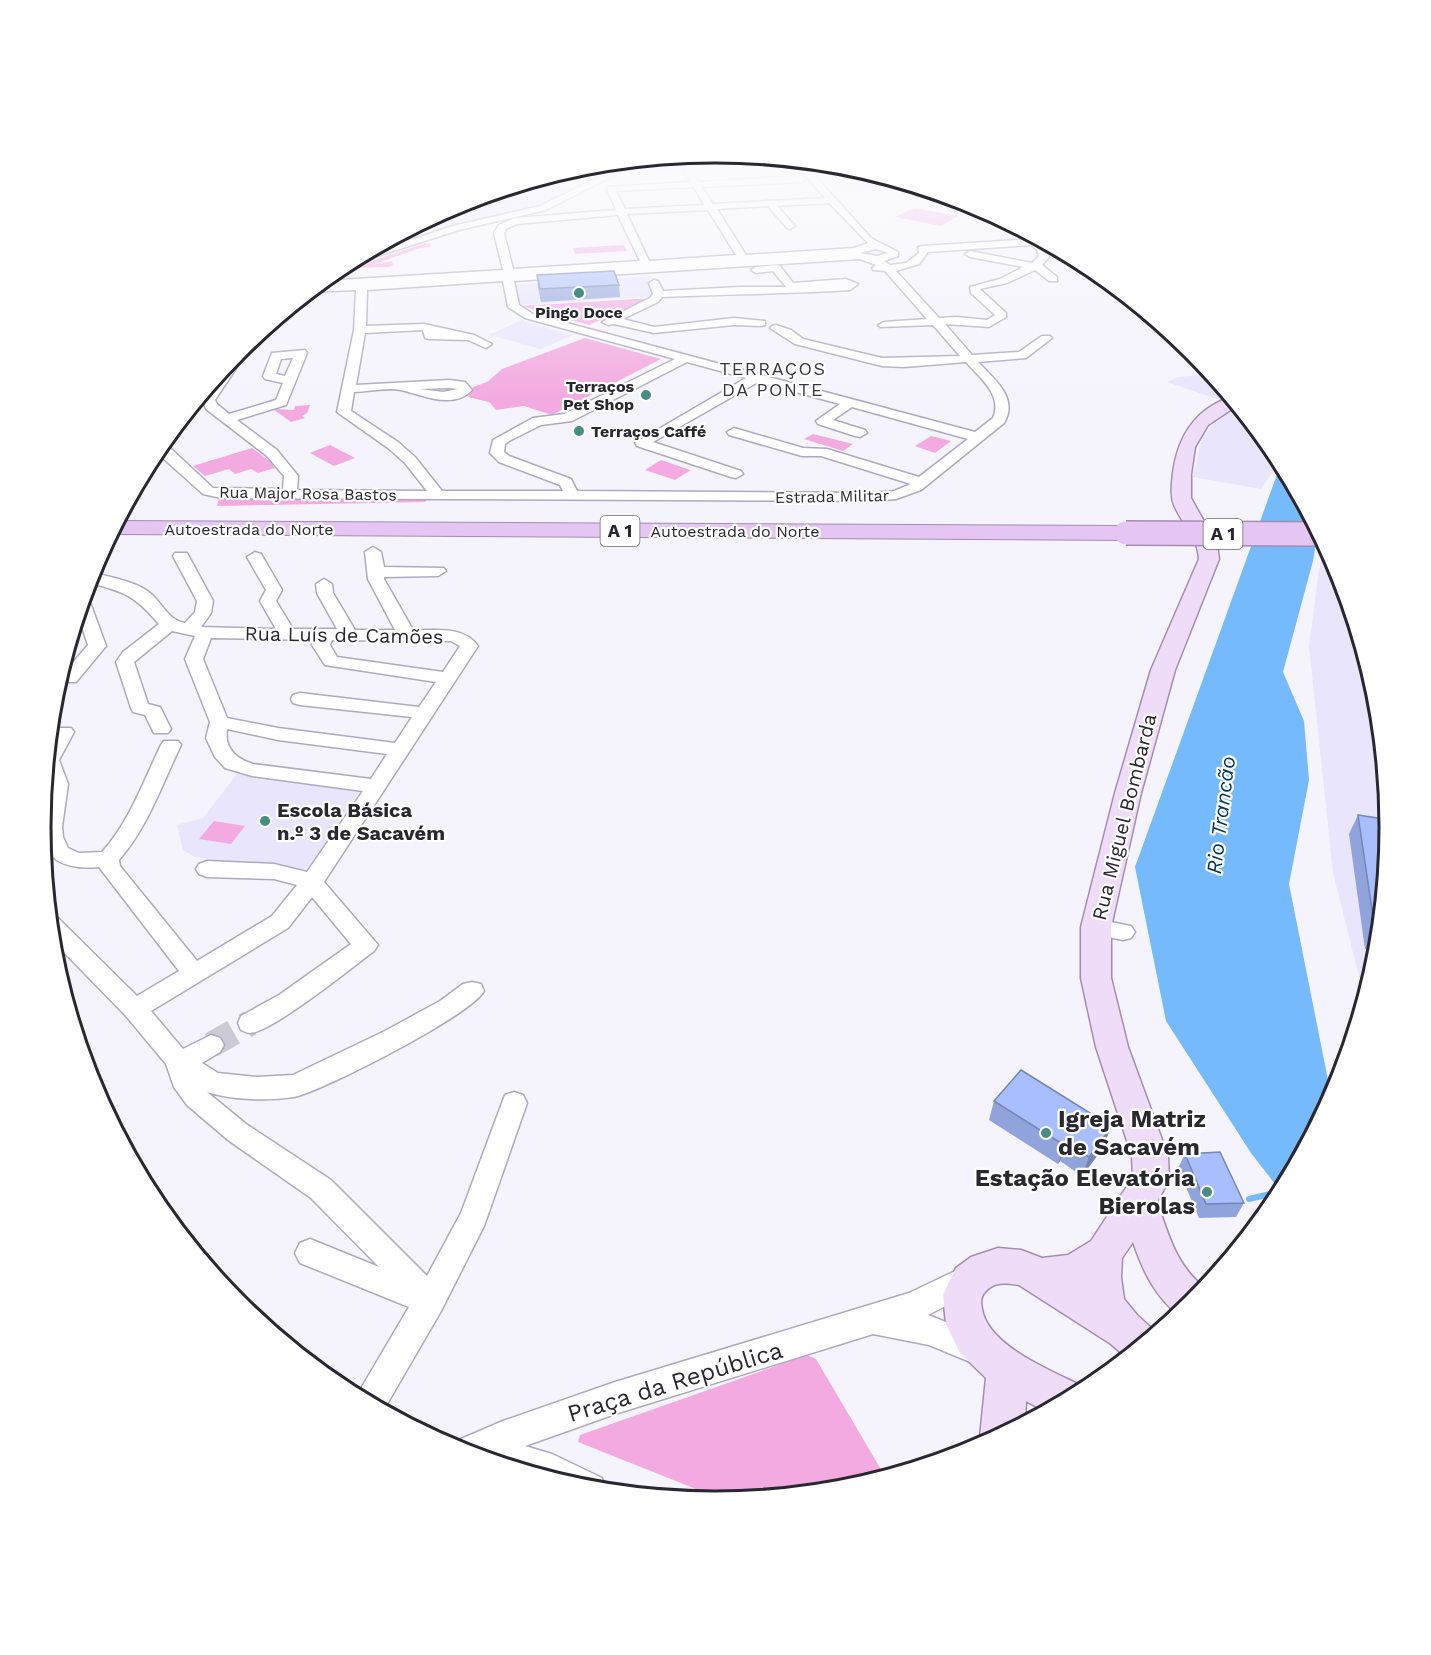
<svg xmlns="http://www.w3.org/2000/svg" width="1431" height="1655" font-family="'Work Sans',sans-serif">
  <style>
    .built { fill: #e8e5fd }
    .green { fill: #f2aae0 }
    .water { fill: #75bafc }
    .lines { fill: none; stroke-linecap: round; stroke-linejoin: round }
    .stream { stroke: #75bafc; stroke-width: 6 }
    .minor-tunnel { stroke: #cccbd4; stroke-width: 26; stroke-dasharray: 26 13; stroke-linecap: butt }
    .minor-casing { stroke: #adaac0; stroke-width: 3 }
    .major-casing { stroke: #a38eb0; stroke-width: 3 }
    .highway-casing { stroke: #a38eb0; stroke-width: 2 }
    .minor { fill: #fff; fill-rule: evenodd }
    .major { fill: #efdcf8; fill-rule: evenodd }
    .highway { fill: #e4c5f4; fill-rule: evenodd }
    .highway-bridge-casing { stroke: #a38eb0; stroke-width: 26; stroke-linecap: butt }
    .highway-bridge { stroke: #e4c5f4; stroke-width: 23 }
    .wall { fill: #91a3db }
    .shaded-wall { fill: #7685b2 }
    .building { fill: #a9beff; stroke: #7685b2; stroke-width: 1.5 }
    .poi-dot { fill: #488d83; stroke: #fff; stroke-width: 2 }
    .labels { text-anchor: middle; stroke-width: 4.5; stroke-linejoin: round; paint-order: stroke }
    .far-poi-label { font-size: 16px; font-weight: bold; fill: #292831; stroke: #fff }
    .far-street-label { font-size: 16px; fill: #292831; stroke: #fff }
    .far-neighbourhood-label { font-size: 18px; letter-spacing: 1.5px; fill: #383547; stroke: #fff }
    .shield { fill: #fff; stroke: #69686f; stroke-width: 1.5 }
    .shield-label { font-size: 18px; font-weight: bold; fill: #292831 }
    .street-label { font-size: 20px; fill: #292831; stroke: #fff }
    .poi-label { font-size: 20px; font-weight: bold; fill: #292831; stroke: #fff; text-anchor: start }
    .water-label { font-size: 21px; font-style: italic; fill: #00355f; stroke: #fff }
    .near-poi-label { font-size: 24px; font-weight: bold; fill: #292831; stroke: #fff; text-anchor: start }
    .near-street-label { font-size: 24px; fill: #292831; stroke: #fff }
    .rim { fill: none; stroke: #292831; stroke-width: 3 }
  </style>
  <rect width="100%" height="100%" fill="#f5f4fd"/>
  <g class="built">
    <path d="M 578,167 L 614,167 L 548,200 L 521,210 L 474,219 L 372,249 L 458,204 Z"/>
    <path d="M 810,167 L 853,167 L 912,185 L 832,191 L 818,173 Z"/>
    <path d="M 651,276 L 659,294 L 657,296 L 514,305 L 510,285 Z"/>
    <path d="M 522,320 L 530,323 L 573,335 L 541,349 L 489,335 Z"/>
    <path d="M 1212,374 L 1281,460 L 1261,489 L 1193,477 L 1202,438 L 1213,425 L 1238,406 L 1167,382 L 1178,377 Z"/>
    <path d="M 1328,548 L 1339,570 L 1378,696 L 1390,828 L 1377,960 L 1365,1001 L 1333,873 L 1309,646 L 1319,570 L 1324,549 Z"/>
    <path d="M 237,774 L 359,792 L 312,864 L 305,868 L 295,871 L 195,857 L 183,850 L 177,825 L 203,818 Z"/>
  </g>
  <g class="green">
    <path d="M 914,208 L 958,216 L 941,226 L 895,217 Z"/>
    <path d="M 425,243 L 431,244 L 430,247 L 420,248 L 372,265 L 392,261 L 393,265 L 389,267 L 352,268 Z"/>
    <path d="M 624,245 L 627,251 L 575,254 L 573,248 Z"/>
    <path d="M 635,299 L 649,299 L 589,325 L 522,306 Z"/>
    <path d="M 585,338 L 661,359 L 552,415 L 524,406 L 496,410 L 489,402 L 468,397 L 473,387 L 487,382 L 502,369 Z"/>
    <path d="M 310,405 L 307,413 L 302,416 L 305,418 L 291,422 L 273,409 L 294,410 L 295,406 Z"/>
    <path d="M 813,434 L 853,444 L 843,451 L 804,439 Z"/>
    <path d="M 931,436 L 951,441 L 935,453 L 915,446 Z"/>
    <path d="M 330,445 L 355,458 L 334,466 L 310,453 Z"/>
    <path d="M 252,448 L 271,462 L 275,468 L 258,473 L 251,469 L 235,474 L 229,469 L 205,476 L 193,466 Z"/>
    <path d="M 661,460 L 690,470 L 691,470 L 675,480 L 645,470 Z"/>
    <path d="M 219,498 L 427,499 L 425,502 L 217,506 Z"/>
    <path d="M 214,821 L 245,826 L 231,844 L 199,839 Z"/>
    <path d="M 807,1355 L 816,1359 L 886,1478 L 847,1490 L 726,1501 L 578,1442 L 580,1435 Z"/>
  </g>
  <path class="water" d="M 1283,465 L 1318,530 L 1313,561 L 1283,672 L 1304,721 L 1309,780 L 1289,884 L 1332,1100 L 1282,1193 L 1251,1153 L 1166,1021 L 1135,867 L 1279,469 Z"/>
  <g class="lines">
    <path class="stream" d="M 1249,1199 L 1283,1191"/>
    <path class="minor-tunnel" d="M 211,1045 L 250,1023"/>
    <defs>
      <g id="minor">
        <path d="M 620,167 L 631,167 L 546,210 L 459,230 L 337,269 L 356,258 L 453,226 L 540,206 Z"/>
        <path d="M 681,167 L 689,167 L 699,182 L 802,176 L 806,179 L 802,182 L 702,187 L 713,204 L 825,198 L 798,167 L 807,167 L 871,238 L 898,252 L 898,256 L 884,261 L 890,265 L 906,263 L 919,253 L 918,247 L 922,246 L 1033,239 L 1046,247 L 1049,257 L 1042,265 L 1057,277 L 1057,281 L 1049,281 L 1035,270 L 1007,283 L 980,289 L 1006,313 L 1006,317 L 989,327 L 945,324 L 972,355 L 1019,352 L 1042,336 L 1050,336 L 1052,338 L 1026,358 L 978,362 C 994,379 1019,398 1004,423 L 921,490 L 896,499 L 872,501 L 221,498 L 203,494 L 155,451 L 161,444 L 168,446 L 213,488 L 283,489 L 284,476 L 267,456 L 206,409 L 203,400 L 227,364 L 250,340 L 253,343 L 215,400 L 217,404 L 229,414 L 276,400 L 283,383 L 265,379 L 263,376 L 272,353 L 305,350 L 307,353 L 286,405 L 237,420 L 277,450 L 298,476 L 297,490 L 427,491 L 405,463 L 388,448 L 337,412 L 354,330 L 356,290 L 309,292 L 323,281 L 503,270 L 494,233 L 499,225 L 515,218 L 616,210 L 607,189 L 608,187 L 690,182 ZM 694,187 L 704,205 L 625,209 L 616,191 ZM 829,203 L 868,243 L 854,248 L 746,255 L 717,209 L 768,206 L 787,228 L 790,229 L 795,226 L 777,206 ZM 708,210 L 736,255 L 649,261 L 627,214 ZM 618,215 L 640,261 L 513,269 L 504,233 L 506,229 L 517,224 ZM 1031,245 L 1037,250 L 1039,256 L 1032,263 L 970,251 L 965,254 L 970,257 L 1023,267 L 1000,279 L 970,287 L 971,293 L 995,315 L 987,320 L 957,317 L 939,318 L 896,271 L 919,264 L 928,252 ZM 876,249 L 888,253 L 877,256 L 860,253 ZM 860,259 L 876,265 L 872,268 L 873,270 L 885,271 L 927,319 L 884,322 L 878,325 L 880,327 L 933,325 L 960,356 L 882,358 L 803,339 L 791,330 L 776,325 L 772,326 L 770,328 L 795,344 L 882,366 L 904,367 L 966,362 C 980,378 1003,395 993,418 L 975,432 L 533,314 L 519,305 L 514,281 ZM 503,281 L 508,307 L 525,318 L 675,359 L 564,414 L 533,418 L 493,440 L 490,453 L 499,462 L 560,485 L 563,491 L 442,491 L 415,457 L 398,442 L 351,411 L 354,392 C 368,392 387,387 401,390 C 423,395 453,410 472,390 L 465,382 L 449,380 L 356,385 L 365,333 L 423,330 L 425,338 L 429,339 L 468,340 L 486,348 L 492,344 L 474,335 L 424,324 L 366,326 L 367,290 ZM 293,358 L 285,376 L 276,374 L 281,359 ZM 687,362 L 746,378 L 635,443 L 637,446 L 731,477 L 736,478 L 743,474 L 741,471 L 653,442 L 758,382 L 840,404 L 816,421 L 818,424 L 855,436 L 860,437 L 867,433 L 865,430 L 833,420 L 852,407 L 968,439 L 919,477 L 827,449 L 803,448 L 734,428 L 727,432 L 729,435 L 802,456 L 821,456 L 911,484 L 894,491 L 872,493 L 577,491 L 571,479 L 509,456 L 504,452 L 505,444 L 509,441 L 541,425 L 572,421 ZM 449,388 L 458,389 L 443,392 L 420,389 Z"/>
        <path d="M 776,265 L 780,266 L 793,283 L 846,279 L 858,284 L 850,290 C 787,294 725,294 662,297 L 658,302 L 623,319 L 654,327 L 734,318 L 765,321 L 765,325 L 761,326 L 734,325 L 654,333 L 614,324 L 608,325 L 602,322 L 650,298 L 653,294 L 649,283 L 654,280 L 658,281 L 663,291 L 740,287 L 786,287 L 773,271 L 756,273 L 751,270 L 756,267 Z"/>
        <path d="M 373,547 L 381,552 L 384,567 L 444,568 L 446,571 L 438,576 L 384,577 L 384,579 L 413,630 C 435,631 463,625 478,646 L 324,882 L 378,945 L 374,951 C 354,966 271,1033 250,1033 C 247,1033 244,1031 241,1030 L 238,1023 L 241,1016 L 279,995 L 351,944 L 312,897 L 288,928 L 151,1011 L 183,1049 L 211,1035 L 220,1038 L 224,1045 L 220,1052 L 202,1063 L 218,1073 L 257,1077 L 293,1075 L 385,1031 L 440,1001 L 463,984 L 472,982 L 481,984 L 484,991 C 471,1015 323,1091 294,1097 C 268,1101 232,1100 207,1092 L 246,1124 L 331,1180 L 427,1276 L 461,1213 L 505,1095 L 514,1092 L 523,1095 L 527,1103 L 484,1226 L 441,1311 L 383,1411 L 356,1397 L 409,1307 L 300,1263 L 295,1253 L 300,1243 L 310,1239 L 379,1267 L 311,1198 L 228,1140 L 187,1105 L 174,1087 L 166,1064 L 126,1016 L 52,940 L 50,916 L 58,918 L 137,996 L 179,971 L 99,867 C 70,870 40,862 42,827 C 42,814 46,802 48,790 C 50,766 41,751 57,728 L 71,728 L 74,732 L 59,760 L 68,784 L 62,827 L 63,837 L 68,848 L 79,853 L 102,852 C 130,821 143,782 161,745 L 164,741 L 178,741 L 181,745 C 162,784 148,827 119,860 L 120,866 L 197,961 L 272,916 L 297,885 L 274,879 L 207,877 L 199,874 L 196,869 L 199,864 L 207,861 L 274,864 L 307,872 L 363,791 L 252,776 L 225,768 L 215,757 L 206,738 L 210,722 L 185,659 L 195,636 L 172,631 L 134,662 L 148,704 L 160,707 L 171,729 L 168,733 L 154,733 L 145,715 L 133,712 L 131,708 L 116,662 L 123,652 L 159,624 C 133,594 126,593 88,582 L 91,572 C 109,577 135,581 150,593 C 163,604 168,620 185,623 L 195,612 L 197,601 L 173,556 L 175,553 L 187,553 L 213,601 L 211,613 L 201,627 L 276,629 L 260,601 L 266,590 L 247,557 L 255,552 L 261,554 L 282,590 L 276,601 L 293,629 L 337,629 L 317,593 L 316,584 L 324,579 L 332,584 L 333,593 L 355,630 L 395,630 L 368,579 L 365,552 ZM 211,638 L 314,640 L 312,645 L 325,665 L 436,682 L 419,707 L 300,693 L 293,695 L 291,699 L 293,703 L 300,705 L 412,717 L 395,743 L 278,728 L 227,718 L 203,659 ZM 332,640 L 451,641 L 460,646 L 443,672 L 337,657 L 330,645 ZM 227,729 L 278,740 L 387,754 L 371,779 L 253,764 C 237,759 224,749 227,729 Z"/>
        <path d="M 83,600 L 91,605 L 106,646 L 76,682 L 58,682 L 61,672 L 65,672 L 88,645 L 78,615 Z"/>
        <path d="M 1096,919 L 1131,926 L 1135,932 L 1131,938 L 1123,940 L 1088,933 L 1085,927 L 1088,921 Z"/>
        <path d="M 968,1265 L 978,1269 L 983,1279 L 978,1289 L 928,1315 L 991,1340 L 996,1351 L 991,1362 L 980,1366 L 929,1345 L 873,1334 L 615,1414 L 525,1446 L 552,1454 L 602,1478 L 606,1492 L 583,1489 L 452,1448 L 454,1442 L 503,1421 L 615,1382 L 909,1293 Z"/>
      </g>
      <path id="major" d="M 1231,397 L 1238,405 L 1208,425 L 1195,447 L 1191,474 L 1191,498 L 1217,545 L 1219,559 L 1175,670 L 1141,793 L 1111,927 L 1111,978 L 1128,1047 L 1168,1156 L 1169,1180 L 1157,1202 C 1169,1236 1176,1266 1206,1289 L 1193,1305 L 1180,1316 C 1155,1297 1143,1271 1133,1242 L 1122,1258 L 1121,1277 L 1124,1299 L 1137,1315 L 1158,1334 L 1127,1358 L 1111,1344 L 1019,1285 C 1006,1283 994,1281 985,1292 C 980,1297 981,1303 982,1309 C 988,1346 1052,1371 1082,1386 L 1084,1392 L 1046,1412 L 1026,1401 L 1025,1424 L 984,1446 L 980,1437 L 986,1378 L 960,1353 L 946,1324 L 943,1295 L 956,1268 L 971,1257 L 998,1248 L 1021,1250 L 1042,1258 L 1068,1255 L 1091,1241 L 1133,1177 L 1132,1156 L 1096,1047 L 1081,978 L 1081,927 L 1115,793 L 1151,670 L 1199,559 C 1198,538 1182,524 1174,505 C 1170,495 1172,483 1173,473 C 1178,436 1195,409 1231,397 Z"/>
      <path id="highway" d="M 118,521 L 1126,526 L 1134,528 L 1138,533 L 1134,538 L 1126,540 L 111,534 Z"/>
    </defs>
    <use href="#minor" class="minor-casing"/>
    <use href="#major" class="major-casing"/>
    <use href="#highway" class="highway-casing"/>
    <use href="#minor" class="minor"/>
    <use href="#major" class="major"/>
    <use href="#highway" class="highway"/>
    <defs>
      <path id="highway-bridge" d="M 1126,533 L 1320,534"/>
    </defs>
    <use href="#highway-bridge" class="highway-bridge-casing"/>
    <use href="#highway-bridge" class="highway-bridge"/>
  </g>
  <g class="wall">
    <path d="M 537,275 L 619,285 L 620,297 L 541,302 L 538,288 Z"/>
    <path d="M 1358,815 L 1390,828 L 1378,953 L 1365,949 L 1349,834 Z"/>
    <path d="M 994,1101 L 1090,1113 L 1089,1116 L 1110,1129 L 1103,1148 L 1082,1176 L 1060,1161 L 1058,1164 L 989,1120 Z"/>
    <path d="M 1185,1154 L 1244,1203 L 1236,1217 L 1199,1218 L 1178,1168 Z"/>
  </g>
  <g class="shaded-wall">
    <path d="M 1110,1129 L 1103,1148 L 1082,1176 L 1089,1157 Z"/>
    <path d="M 1066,1143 L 1060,1161 L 1058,1164 L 1064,1145 Z"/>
  </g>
  <g class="building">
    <path d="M 614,271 L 619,285 L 540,289 L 537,275 Z"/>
    <path d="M 1358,815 L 1390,820 L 1390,828 L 1380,931 L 1375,930 Z"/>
    <path d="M 1021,1070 L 1090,1113 L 1088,1116 L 1110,1129 L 1089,1157 L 1066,1143 L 1064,1145 L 994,1101 Z"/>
    <path d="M 1220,1152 L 1244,1203 L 1206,1204 L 1185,1154 Z"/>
  </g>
  <linearGradient id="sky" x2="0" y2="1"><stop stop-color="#7ab6f0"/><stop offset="0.42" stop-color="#fafafe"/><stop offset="1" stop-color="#fafafe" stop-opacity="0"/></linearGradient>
  <rect width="1431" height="399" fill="url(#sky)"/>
  <g class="poi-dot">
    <circle cx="579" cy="293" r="6"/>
    <circle cx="646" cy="395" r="6"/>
    <circle cx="579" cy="431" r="6"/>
    <circle cx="265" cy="821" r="6"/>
    <circle cx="1046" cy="1133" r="6"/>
    <circle cx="1207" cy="1192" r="6"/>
  </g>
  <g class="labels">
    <g class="far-poi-label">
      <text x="579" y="318">Pingo Doce</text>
      <text x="634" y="392" text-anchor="end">Terraços<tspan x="634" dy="18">Pet Shop</tspan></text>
      <text x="591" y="437" text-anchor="start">Terraços Caffé</text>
    </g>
    <g class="far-street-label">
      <text transform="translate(308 493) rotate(1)" y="6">Rua Major Rosa Bastos</text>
      <text transform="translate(832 496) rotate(-1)" y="6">Estrada Militar</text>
      <text x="249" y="535">Autoestrada do Norte</text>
      <text x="735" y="537">Autoestrada do Norte</text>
    </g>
    <g class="far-neighbourhood-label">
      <text x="773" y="375">TERRAÇOS<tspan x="773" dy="21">DA PONTE</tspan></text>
    </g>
    <g class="shield">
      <rect x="600.5" y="516" width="39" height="30" rx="4.5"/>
      <rect x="1203.5" y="519" width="39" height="30" rx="4.5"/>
    </g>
    <g class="shield-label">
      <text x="620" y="537">A 1</text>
      <text x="1223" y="540">A 1</text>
    </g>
    <g class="street-label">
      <text transform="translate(344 635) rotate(1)" y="7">Rua Luís de Camões</text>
      <text transform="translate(1124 817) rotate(-76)" y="7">Rua Miguel Bombarda</text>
    </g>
    <g class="poi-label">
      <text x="277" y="817">Escola Básica<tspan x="277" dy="23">n.º 3 de Sacavém</tspan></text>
    </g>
    <g class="water-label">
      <text transform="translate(1221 815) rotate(-83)" y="7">Rio Trancão</text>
    </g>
    <g class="near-poi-label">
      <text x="1058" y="1127">Igreja Matriz<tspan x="1058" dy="28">de Sacavém</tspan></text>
      <text x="1195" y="1186" text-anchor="end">Estação Elevatória<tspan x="1195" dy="28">Bierolas</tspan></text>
    </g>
    <g class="near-street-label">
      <text transform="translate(675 1382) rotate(-17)" y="8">Praça da República</text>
    </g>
  </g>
  <path d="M0 0H1431V1655H0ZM51 827a664 664 0 1 1 1328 0a664 664 0 1 1-1328 0Z" fill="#fff" fill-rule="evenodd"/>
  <path class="rim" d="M51 827a664 664 0 1 1 1328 0a664 664 0 1 1-1328 0Z"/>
</svg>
